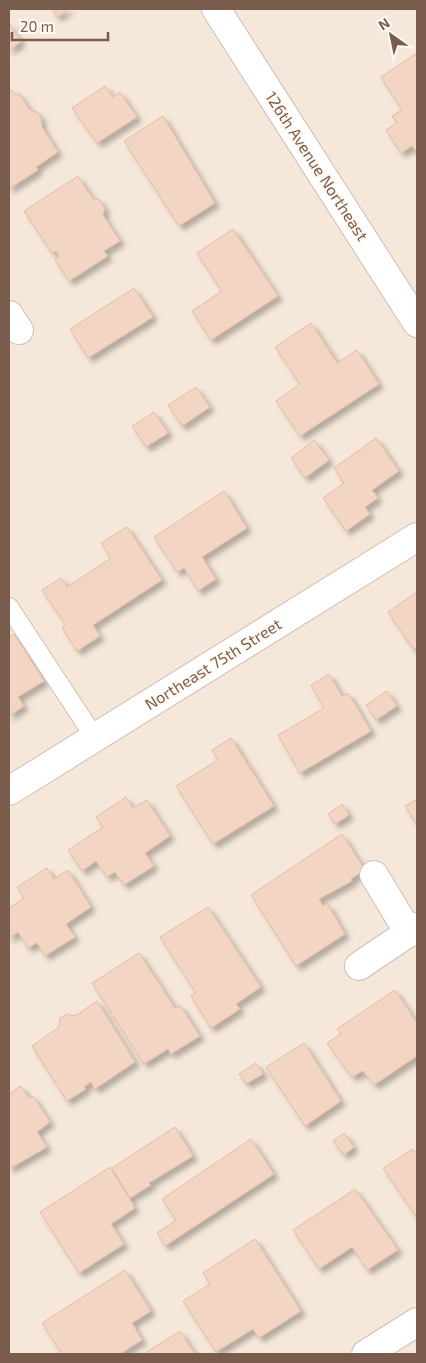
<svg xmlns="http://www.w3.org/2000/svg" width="426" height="1363" font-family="'Exo 2',sans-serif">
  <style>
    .residential { fill: #f5e8da }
    .building { fill: #f3d5c3; stroke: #e6bba3; filter: url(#shadow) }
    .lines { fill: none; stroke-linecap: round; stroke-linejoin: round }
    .lane-casing { stroke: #d1beb0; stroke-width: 20 }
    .street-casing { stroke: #d1beb0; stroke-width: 30 }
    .lane { stroke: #fff; stroke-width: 18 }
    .street { stroke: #fff; stroke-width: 28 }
    .labels { text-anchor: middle; stroke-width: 4.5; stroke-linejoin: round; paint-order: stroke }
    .street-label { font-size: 16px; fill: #7a5c4d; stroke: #fffaf3 }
  </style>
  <defs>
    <filter id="shadow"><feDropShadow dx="4.5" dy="4.5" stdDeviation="2.5" flood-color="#0004"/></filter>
  </defs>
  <rect width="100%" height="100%" fill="#fdf6ec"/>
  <rect class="residential" x="9" y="9" width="408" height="1345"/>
  <g class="building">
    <path d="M 52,9 L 69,9 L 57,17 Z"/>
    <path d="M 9,23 L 21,42 L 9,50 Z"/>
    <path d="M 417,53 L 417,153 L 412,146 L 401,153 L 386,130 L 397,123 L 392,116 L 402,110 L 381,77 Z"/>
    <path d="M 105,86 L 113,97 L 120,92 L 137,117 L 97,143 L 72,108 Z"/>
    <path d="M 12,90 L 16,95 L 19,93 L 30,110 L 37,112 L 41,118 L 42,127 L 58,152 L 36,167 L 38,170 L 9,189 L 9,92 Z"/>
    <path d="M 163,116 L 215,203 L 179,226 L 124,141 Z"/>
    <path d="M 78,176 L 93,199 L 100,200 L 105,209 L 103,215 L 120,241 L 104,251 L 108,256 L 69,281 L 55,260 L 59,256 L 56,251 L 52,253 L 24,211 Z"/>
    <path d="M 233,229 L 278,296 L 211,340 L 192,311 L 222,291 L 197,253 Z"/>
    <path d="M 134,288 L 153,317 L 88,358 L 70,329 Z"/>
    <path d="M 311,323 L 337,363 L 357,350 L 379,384 L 300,436 L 276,401 L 300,384 L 275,347 Z"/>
    <path d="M 196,387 L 210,407 L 182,426 L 168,405 Z"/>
    <path d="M 154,412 L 168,433 L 146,447 L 132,426 Z"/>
    <path d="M 376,438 L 399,471 L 372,490 L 378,498 L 365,507 L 370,514 L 346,531 L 323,498 L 344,483 L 334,468 Z"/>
    <path d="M 314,440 L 329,460 L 305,478 L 291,458 Z"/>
    <path d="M 224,491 L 247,528 L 202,557 L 216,579 L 198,591 L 184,568 L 177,572 L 154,537 Z"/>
    <path d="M 127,527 L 162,580 L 93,625 L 100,636 L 77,651 L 62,628 L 66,625 L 42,590 L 61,578 L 67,587 L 111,558 L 101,543 Z"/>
    <path d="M 417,592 L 417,647 L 414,650 L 388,612 Z"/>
    <path d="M 14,634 L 44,681 L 18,697 L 24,706 L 9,716 L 9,637 Z"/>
    <path d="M 329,674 L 342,696 L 348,693 L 371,731 L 300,773 L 278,735 L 324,708 L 311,685 Z"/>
    <path d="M 387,691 L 397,706 L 376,720 L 366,705 Z"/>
    <path d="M 231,738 L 274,806 L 213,844 L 176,786 L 218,760 L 212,750 Z"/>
    <path d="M 126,797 L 133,808 L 147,800 L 170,836 L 145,853 L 154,866 L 124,885 L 115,872 L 107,877 L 96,861 L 82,871 L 68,850 L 103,827 L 96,817 Z"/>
    <path d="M 417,799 L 417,825 L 405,806 Z"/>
    <path d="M 342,804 L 349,815 L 335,824 L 328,814 Z"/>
    <path d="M 342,834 L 365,870 L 351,879 L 352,881 L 319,899 L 323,906 L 327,903 L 345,934 L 296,966 L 251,895 Z"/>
    <path d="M 47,868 L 54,879 L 68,870 L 91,907 L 66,924 L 75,937 L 45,956 L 37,943 L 28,948 L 18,932 L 9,938 L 9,908 L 24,898 L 17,887 Z"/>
    <path d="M 208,907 L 261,987 L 236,1004 L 240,1009 L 211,1028 L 191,996 L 196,993 L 160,937 Z"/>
    <path d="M 139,953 L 175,1008 L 180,1005 L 200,1036 L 171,1054 L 168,1049 L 144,1064 L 92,983 Z"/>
    <path d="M 395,990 L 417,1023 L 417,1056 L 374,1085 L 363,1071 L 352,1077 L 327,1043 L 341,1034 L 337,1029 Z"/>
    <path d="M 97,1001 L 135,1062 L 95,1089 L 91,1082 L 84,1087 L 86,1089 L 67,1101 L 32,1046 L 59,1027 L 60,1018 L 67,1014 L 75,1016 Z"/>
    <path d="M 304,1043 L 341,1101 L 305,1126 L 266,1067 Z"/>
    <path d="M 256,1063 L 263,1074 L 246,1084 L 239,1074 Z"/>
    <path d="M 21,1086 L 29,1098 L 33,1096 L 50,1122 L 37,1132 L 47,1147 L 9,1169 L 9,1094 Z"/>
    <path d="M 175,1127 L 193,1156 L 149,1183 L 151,1185 L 130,1198 L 112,1168 Z"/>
    <path d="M 344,1133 L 354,1147 L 344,1155 L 333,1141 Z"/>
    <path d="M 251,1139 L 274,1174 L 165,1246 L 157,1233 L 176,1220 L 162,1199 Z"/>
    <path d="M 413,1149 L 417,1155 L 417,1218 L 383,1168 Z"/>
    <path d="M 110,1167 L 135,1208 L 111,1224 L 124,1244 L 79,1273 L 40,1212 Z"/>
    <path d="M 355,1189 L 398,1250 L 367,1270 L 352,1247 L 319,1269 L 293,1230 Z"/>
    <path d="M 255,1239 L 301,1311 L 259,1338 L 253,1329 L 216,1352 L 183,1301 L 210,1284 L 203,1273 Z"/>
    <path d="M 125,1270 L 151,1311 L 132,1323 L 142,1340 L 120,1354 L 62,1354 L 42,1323 Z"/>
    <path d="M 180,1331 L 195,1354 L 143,1354 Z"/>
  </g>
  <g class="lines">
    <defs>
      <path id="lane" d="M 9,607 L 95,738"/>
      <g id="street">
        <path d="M 216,9 L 417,323"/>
        <path d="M 9,315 L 19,330"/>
        <path d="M 9,791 L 417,537"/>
        <path d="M 374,875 L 409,933"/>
        <path d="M 359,966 L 417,927"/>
        <path d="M 366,1354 L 417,1322"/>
      </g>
    </defs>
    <use href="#lane" class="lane-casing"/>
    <use href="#street" class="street-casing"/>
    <use href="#lane" class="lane"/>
    <use href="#street" class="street"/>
  </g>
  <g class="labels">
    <g class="street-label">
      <text transform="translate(317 166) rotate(57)" y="6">126th Avenue Northeast</text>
      <text transform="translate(213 664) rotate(-32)" y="6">Northeast 75th Street</text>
    </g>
  </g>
  <rect width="426" height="1363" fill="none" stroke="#7a5c4d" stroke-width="20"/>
  <g transform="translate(391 35) rotate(327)" stroke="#fffaf3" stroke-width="4" paint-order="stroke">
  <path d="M0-4L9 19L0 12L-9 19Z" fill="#7a5c4d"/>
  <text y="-8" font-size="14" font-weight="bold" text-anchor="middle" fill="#7a5c4d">N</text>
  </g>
  <path d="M12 32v8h96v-8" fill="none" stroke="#7a5c4d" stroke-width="2.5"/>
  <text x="20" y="32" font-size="15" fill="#7a5c4d" stroke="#fffaf3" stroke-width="4" paint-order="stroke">20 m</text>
</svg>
